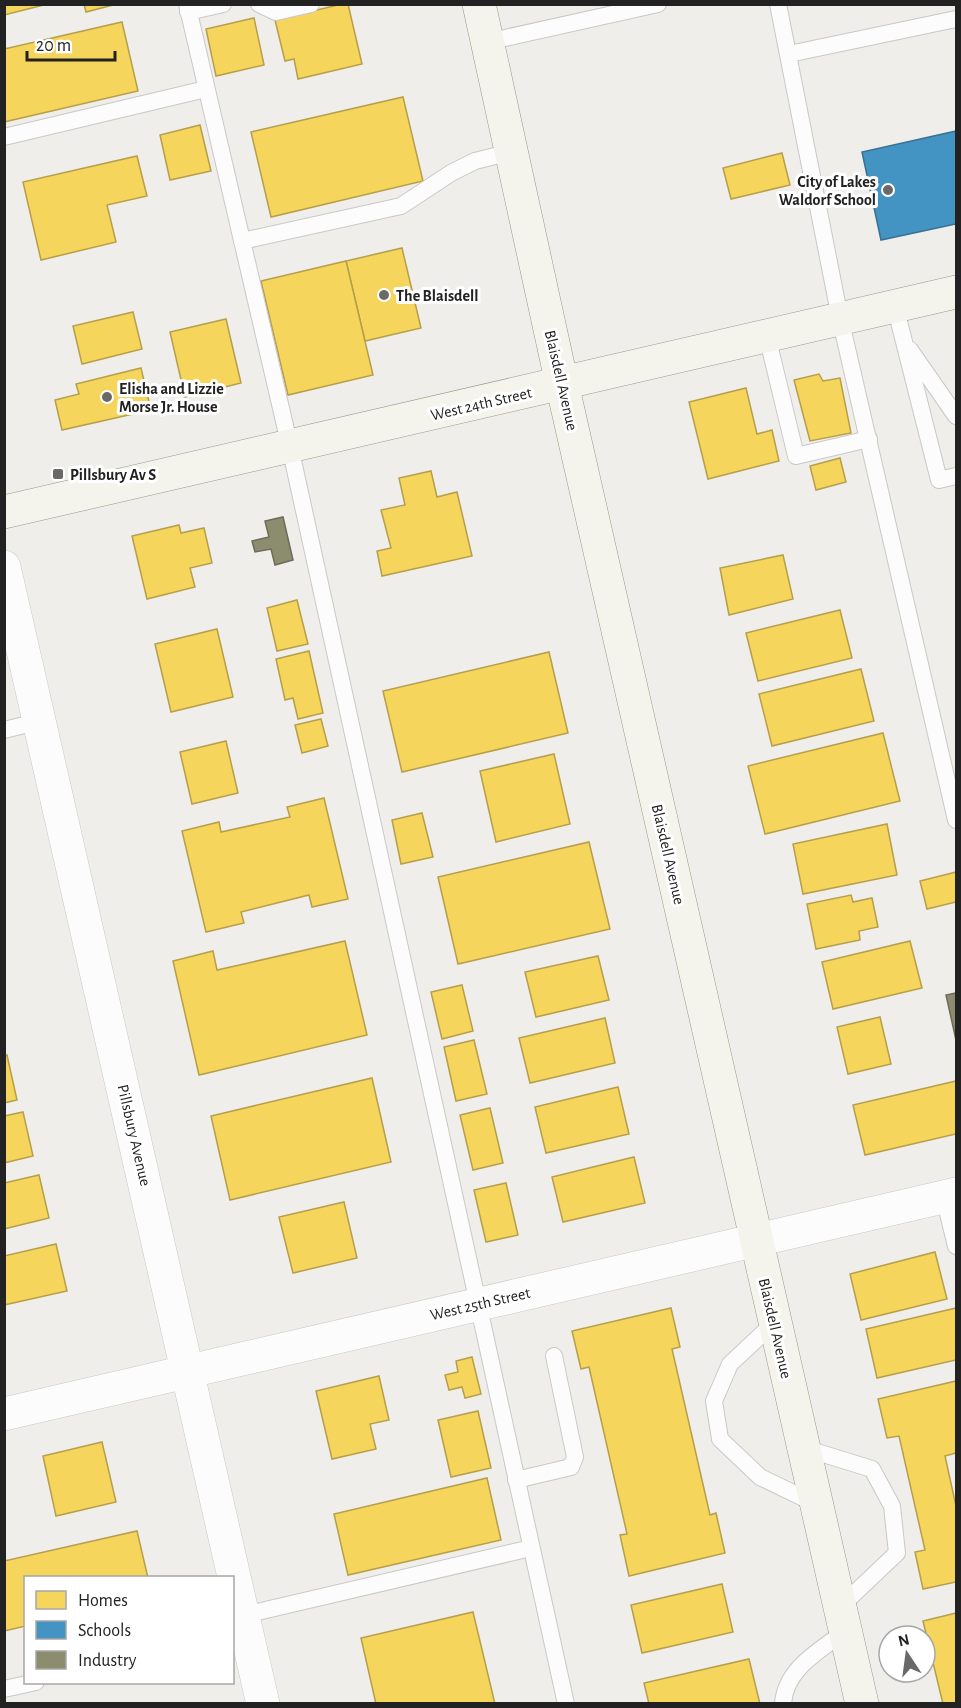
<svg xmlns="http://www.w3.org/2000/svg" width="961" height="1708" font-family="'Alegreya Sans',sans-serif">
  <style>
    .homes { fill: #f6d55c; stroke: #b69f4b; stroke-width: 1.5 }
    .schools { fill: #4393c3; stroke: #397193; stroke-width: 1.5 }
    .industry { fill: #8c8c6e; stroke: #6c6c57; stroke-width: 1.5 }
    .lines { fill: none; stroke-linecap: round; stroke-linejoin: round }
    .lane-casing { stroke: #c9c8c7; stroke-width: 18 }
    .street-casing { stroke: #c9c8c7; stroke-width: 34 }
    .secondary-casing { stroke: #999a82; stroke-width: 34 }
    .lane { stroke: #fdfcfc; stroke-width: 16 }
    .street { stroke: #fdfcfc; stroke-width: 33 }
    .secondary { stroke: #f4f4ed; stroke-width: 33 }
    .poi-dot { fill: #6a6968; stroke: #fff; stroke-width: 2 }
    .labels { text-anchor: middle; stroke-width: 6; stroke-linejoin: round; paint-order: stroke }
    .poi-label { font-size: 16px; font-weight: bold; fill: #222; stroke: #fff; text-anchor: start }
    .street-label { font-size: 16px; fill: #222; stroke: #fff }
  </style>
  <rect width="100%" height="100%" fill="#f0eeeb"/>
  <g class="homes">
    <path d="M 4,4 L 44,4 L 44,5 L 4,15 Z"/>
    <path d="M 84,4 L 117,4 L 86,12 Z"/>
    <path d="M 342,4 L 348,4 L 362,64 L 298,79 L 294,59 L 285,61 L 275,20 Z"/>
    <path d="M 254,18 L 264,65 L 216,76 L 206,29 Z"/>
    <path d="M 122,22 L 138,91 L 4,122 L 4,49 Z"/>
    <path d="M 403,97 L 423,181 L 271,217 L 251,132 Z"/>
    <path d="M 200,125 L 211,171 L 170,180 L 160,135 Z"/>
    <path d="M 782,153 L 790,185 L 731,199 L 723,168 Z"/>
    <path d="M 137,156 L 147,196 L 107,205 L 116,242 L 41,260 L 23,182 Z"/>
    <path d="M 402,248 L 421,328 L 365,341 L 346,261 Z"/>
    <path d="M 346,261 L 373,375 L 288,395 L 261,281 Z"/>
    <path d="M 133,312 L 142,349 L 82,364 L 73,326 Z"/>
    <path d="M 226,319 L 241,383 L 185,397 L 170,332 Z"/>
    <path d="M 141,368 L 151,410 L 62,430 L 55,400 L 79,394 L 76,384 Z"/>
    <path d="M 819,374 L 823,381 L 840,378 L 851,433 L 810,441 L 794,380 Z"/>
    <path d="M 746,388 L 757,434 L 772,430 L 779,461 L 708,479 L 689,402 Z"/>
    <path d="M 840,458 L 846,482 L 816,490 L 810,466 Z"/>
    <path d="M 431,471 L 437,497 L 457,492 L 472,556 L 382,576 L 377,551 L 391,548 L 381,510 L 405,505 L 399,478 Z"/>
    <path d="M 179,525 L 181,533 L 204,528 L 212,563 L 190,568 L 195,587 L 147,599 L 132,536 Z"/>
    <path d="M 783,555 L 793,599 L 729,615 L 720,568 Z"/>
    <path d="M 297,600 L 308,644 L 277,651 L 267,608 Z"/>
    <path d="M 840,610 L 852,658 L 758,681 L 746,633 Z"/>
    <path d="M 217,629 L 233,697 L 171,712 L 155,644 Z"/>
    <path d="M 309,651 L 323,713 L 298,719 L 293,698 L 285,700 L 276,659 Z"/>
    <path d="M 549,652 L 568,733 L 402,772 L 383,691 Z"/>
    <path d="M 861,669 L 874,721 L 772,746 L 759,694 Z"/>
    <path d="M 321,719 L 328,746 L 302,753 L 295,725 Z"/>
    <path d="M 883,733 L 900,801 L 765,834 L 748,766 Z"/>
    <path d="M 226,741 L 238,793 L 192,804 L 180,752 Z"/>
    <path d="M 554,754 L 570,824 L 496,842 L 480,771 Z"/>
    <path d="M 324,798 L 348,899 L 312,907 L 309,895 L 241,912 L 244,923 L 206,932 L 182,831 L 219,822 L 221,832 L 290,817 L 287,807 Z"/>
    <path d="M 422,813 L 433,857 L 401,864 L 392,820 Z"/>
    <path d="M 887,824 L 897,875 L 803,894 L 793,844 Z"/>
    <path d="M 589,842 L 610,929 L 458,964 L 438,877 Z"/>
    <path d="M 956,872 L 956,902 L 927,909 L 920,881 Z"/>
    <path d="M 851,895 L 853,902 L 872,898 L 878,927 L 859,931 L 860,940 L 816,949 L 807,904 Z"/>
    <path d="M 345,941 L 367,1035 L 199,1075 L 173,961 L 213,951 L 217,970 Z"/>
    <path d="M 910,941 L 922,988 L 833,1009 L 822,962 Z"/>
    <path d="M 598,956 L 609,1000 L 536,1017 L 525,972 Z"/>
    <path d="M 462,985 L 473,1031 L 442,1039 L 431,992 Z"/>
    <path d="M 880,1017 L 891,1064 L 848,1074 L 837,1027 Z"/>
    <path d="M 605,1018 L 615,1063 L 530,1083 L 519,1038 Z"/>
    <path d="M 474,1040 L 487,1094 L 456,1101 L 444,1047 Z"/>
    <path d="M 7,1055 L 17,1100 L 4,1103 L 4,1056 Z"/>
    <path d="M 372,1078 L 391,1162 L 230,1200 L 211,1116 Z"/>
    <path d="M 956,1081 L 956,1134 L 865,1155 L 853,1105 Z"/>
    <path d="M 618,1087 L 629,1134 L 546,1153 L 535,1107 Z"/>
    <path d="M 490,1108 L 503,1163 L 473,1170 L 460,1115 Z"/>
    <path d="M 23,1112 L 33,1156 L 4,1163 L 4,1116 Z"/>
    <path d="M 634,1157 L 645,1203 L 563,1222 L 552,1177 Z"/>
    <path d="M 39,1175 L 49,1218 L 4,1229 L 4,1183 Z"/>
    <path d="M 506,1183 L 518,1235 L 486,1242 L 474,1190 Z"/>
    <path d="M 344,1202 L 357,1258 L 293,1273 L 279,1217 Z"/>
    <path d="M 56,1244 L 67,1291 L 4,1305 L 4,1256 Z"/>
    <path d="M 935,1252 L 947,1299 L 861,1320 L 850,1274 Z"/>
    <path d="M 671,1308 L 680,1347 L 672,1349 L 710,1515 L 716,1513 L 725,1553 L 629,1576 L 620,1535 L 627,1534 L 589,1367 L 581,1369 L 572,1331 Z"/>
    <path d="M 956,1308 L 956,1360 L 877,1378 L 866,1329 Z"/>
    <path d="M 472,1357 L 481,1394 L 465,1398 L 462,1387 L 449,1390 L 445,1375 L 458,1372 L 456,1361 Z"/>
    <path d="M 379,1376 L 389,1420 L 370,1424 L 376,1449 L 332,1459 L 316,1391 Z"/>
    <path d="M 956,1381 L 956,1453 L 945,1456 L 956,1506 L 956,1582 L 923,1589 L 915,1552 L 925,1550 L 899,1436 L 887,1438 L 878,1399 Z"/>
    <path d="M 478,1411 L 491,1468 L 451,1477 L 438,1420 Z"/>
    <path d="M 102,1442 L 116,1502 L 56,1516 L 43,1456 Z"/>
    <path d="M 487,1478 L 501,1540 L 348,1575 L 334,1514 Z"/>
    <path d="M 137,1531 L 148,1578 L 26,1578 L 26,1626 L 4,1631 L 4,1561 Z"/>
    <path d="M 722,1584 L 733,1632 L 642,1653 L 631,1605 Z"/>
    <path d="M 473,1612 L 495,1704 L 376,1704 L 361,1638 Z"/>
    <path d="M 956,1613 L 956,1704 L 943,1704 L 923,1621 Z"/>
    <path d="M 749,1659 L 760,1704 L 649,1704 L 644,1683 Z"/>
  </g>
  <path class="schools" d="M 956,131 L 956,224 L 881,240 L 862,152 Z"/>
  <g class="industry">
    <path d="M 283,517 L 293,560 L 275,565 L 271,549 L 255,552 L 252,541 L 269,537 L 265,521 Z"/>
    <path d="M 956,993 L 956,1040 L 946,995 Z"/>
  </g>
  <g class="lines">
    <defs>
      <g id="lane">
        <path d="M 187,4 L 290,447 L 566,1704"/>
        <path d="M 259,4 L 276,12 L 311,4"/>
        <path d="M 778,4 L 840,318 L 956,820"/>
        <path d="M 188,12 L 223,4"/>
        <path d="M 487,42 L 658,4"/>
        <path d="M 789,54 L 956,19"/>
        <path d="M 4,137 L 206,89"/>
        <path d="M 242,241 L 401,206 L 451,173 L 475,161 L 511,152"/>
        <path d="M 895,306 L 939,480 L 956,476"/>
        <path d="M 767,336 L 796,456 L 869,439"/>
        <path d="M 910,350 L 956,416"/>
        <path d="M 4,730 L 41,721"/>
        <path d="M 944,1197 L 956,1246"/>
        <path d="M 775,1322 L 730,1364 L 714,1401 L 720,1439 L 760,1477 L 816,1504"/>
        <path d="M 804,1448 L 872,1469 L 892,1506 L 897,1553 L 840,1607"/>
        <path d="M 516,1480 L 571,1467 L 575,1457 L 554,1356"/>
        <path d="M 244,1615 L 531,1548"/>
        <path d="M 4,1689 L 36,1682"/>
        <path d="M 783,1704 C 785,1669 820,1650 846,1631"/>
      </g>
      <g id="street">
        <path d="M 4,567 L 263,1704"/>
        <path d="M 4,1414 L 956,1194"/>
      </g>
      <g id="secondary">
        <path d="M 479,4 L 562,384 L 862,1704"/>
        <path d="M 4,512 L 956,292"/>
      </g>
    </defs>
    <use href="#lane" class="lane-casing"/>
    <use href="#street" class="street-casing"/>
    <use href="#secondary" class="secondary-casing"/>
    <use href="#lane" class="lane"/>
    <use href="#street" class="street"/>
    <use href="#secondary" class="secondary"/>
  </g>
  <g class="poi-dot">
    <circle cx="888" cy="190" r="6"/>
    <circle cx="384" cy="295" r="6"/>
    <circle cx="107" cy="397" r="6"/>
    <rect x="52" y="468" width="12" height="12" rx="3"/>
  </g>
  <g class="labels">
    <g class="poi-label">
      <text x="876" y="187" text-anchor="end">City of Lakes<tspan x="876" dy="18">Waldorf School</tspan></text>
      <text x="396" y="301">The Blaisdell</text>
      <text x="119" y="394">Elisha and Lizzie<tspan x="119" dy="18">Morse Jr. House</tspan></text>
      <text x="70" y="480">Pillsbury Av S</text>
    </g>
    <g class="street-label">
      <text transform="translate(562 380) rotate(77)" y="6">Blaisdell Avenue</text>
      <text transform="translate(481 403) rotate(-13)" y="6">West 24th Street</text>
      <text transform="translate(669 854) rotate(77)" y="6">Blaisdell Avenue</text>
      <text transform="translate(135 1135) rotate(77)" y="6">Pillsbury Avenue</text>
      <text transform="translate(480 1303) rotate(-13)" y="6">West 25th Street</text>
      <text transform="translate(776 1328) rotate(77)" y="6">Blaisdell Avenue</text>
    </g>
  </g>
  <rect width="961" height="1708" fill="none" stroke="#222222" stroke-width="12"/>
  <rect x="24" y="1576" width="210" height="108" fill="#ffffff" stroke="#a7a7a7" stroke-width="1.5"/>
  <rect x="36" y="1591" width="30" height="18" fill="#f6d55c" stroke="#a7a7a7" stroke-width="1.5"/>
  <text x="78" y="1606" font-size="18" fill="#222222">Homes</text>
  <rect x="36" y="1621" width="30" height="18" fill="#4393c3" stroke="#a7a7a7" stroke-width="1.5"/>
  <text x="78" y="1636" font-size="18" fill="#222222">Schools</text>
  <rect x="36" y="1651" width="30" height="18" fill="#8c8c6e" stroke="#a7a7a7" stroke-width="1.5"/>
  <text x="78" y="1666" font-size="18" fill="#222222">Industry</text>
  <g transform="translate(907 1654) rotate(347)"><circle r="28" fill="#ffffff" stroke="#a7a7a7" stroke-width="1.5"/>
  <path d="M0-4.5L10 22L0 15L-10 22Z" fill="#6a6968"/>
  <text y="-9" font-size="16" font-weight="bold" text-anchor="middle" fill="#222222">N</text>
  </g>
  <path d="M27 51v9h88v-9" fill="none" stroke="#222222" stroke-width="3"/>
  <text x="36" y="51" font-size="18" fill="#222222" stroke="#ffffff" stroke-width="4.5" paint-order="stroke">20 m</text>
</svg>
